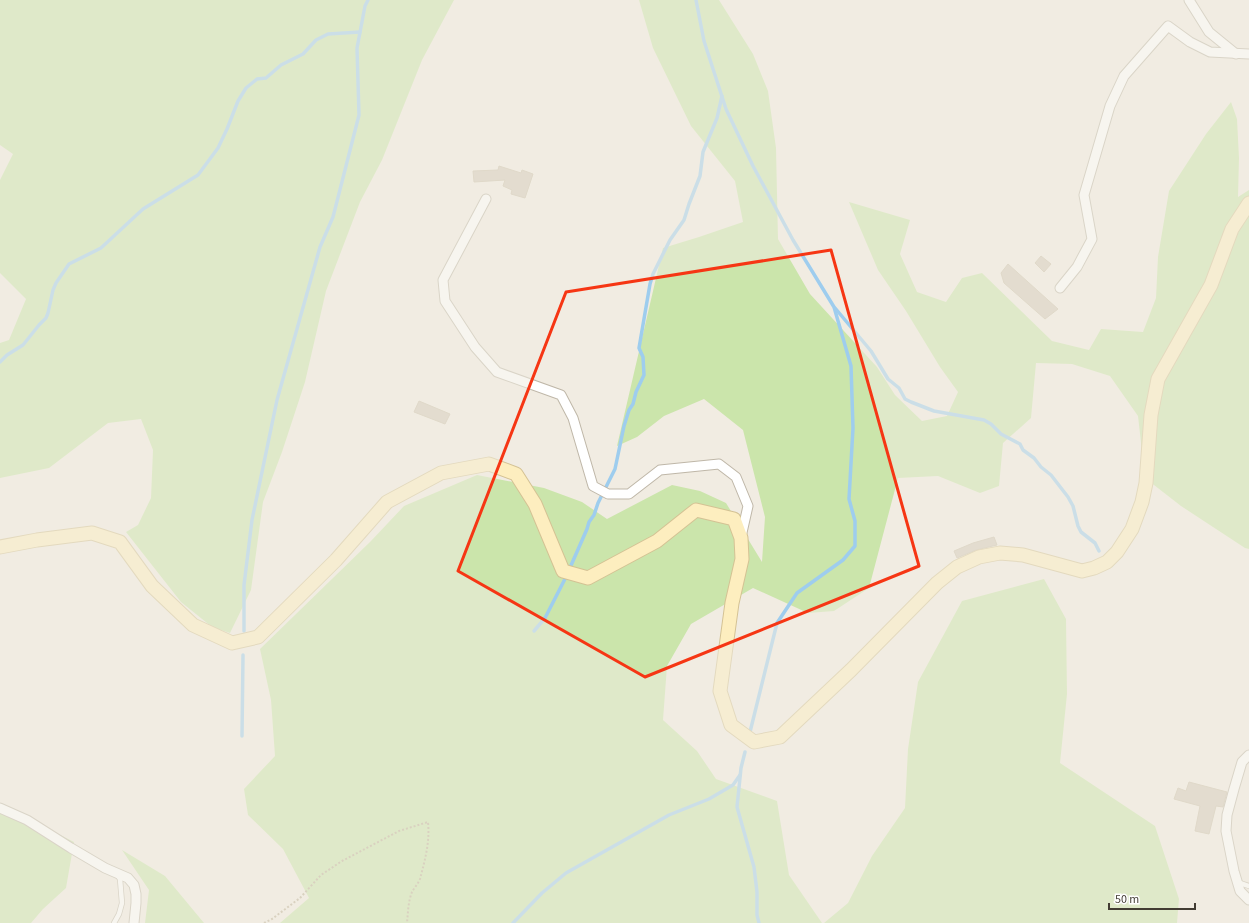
<svg xmlns="http://www.w3.org/2000/svg" width="1249" height="923" font-family="'Source Sans 3',sans-serif">
  <style>
    .green { fill: #cbe5ab }
    .lines { fill: none; stroke-linecap: round; stroke-linejoin: round }
    .stream { stroke: #9ecdee; stroke-width: 3.5 }
    .building { fill: #d2c8b8; stroke: #ccc0ab }
    .lane-casing { stroke: #bfb7a8; stroke-width: 6 }
    .street-casing { stroke: #bfb7a8; stroke-width: 11 }
    .secondary-casing { stroke: #d4c294; stroke-width: 15 }
    .path { stroke: #bdb097; stroke-width: 2; stroke-dasharray: 2 2; stroke-linecap: butt }
    .lane { stroke: #fff; stroke-width: 4.5 }
    .street { stroke: #fff; stroke-width: 9 }
    .secondary { stroke: #fdeebf; stroke-width: 13 }
    .marked { fill: none; stroke: #f63614; stroke-width: 3; stroke-linejoin: round }
  </style>
  <rect width="100%" height="100%" fill="#f1ece2"/>
  <g class="green">
    <path d="M 0,0 L 454,0 L 422,60 L 382,160 L 360,202 L 326,291 L 305,382 L 282,452 L 263,502 L 251,590 L 230,633 L 212,627 L 181,602 L 126,532 L 138,525 L 151,498 L 153,450 L 141,419 L 108,423 L 49,468 L 0,478 L 0,343 L 9,340 L 26,299 L 0,273 L 0,180 L 13,154 L 0,145 Z"/>
    <path d="M 639,0 L 719,0 L 753,54 L 768,91 L 776,148 L 778,239 L 810,294 L 877,367 L 895,395 L 922,421 L 947,416 L 958,392 L 940,367 L 906,311 L 878,270 L 849,202 L 910,220 L 900,254 L 917,292 L 946,302 L 962,278 L 982,273 L 1052,341 L 1089,350 L 1101,329 L 1143,332 L 1156,298 L 1158,257 L 1169,191 L 1206,134 L 1231,102 L 1237,119 L 1239,158 L 1238,197 L 1249,190 L 1249,549 L 1245,548 L 1181,506 L 1145,478 L 1138,416 L 1110,376 L 1072,364 L 1036,363 L 1031,418 L 1003,443 L 999,486 L 980,493 L 938,476 L 898,478 L 869,588 L 834,611 L 808,613 L 753,588 L 691,624 L 667,666 L 663,720 L 697,751 L 716,779 L 777,801 L 789,875 L 822,923 L 280,923 L 309,898 L 283,849 L 248,815 L 244,789 L 275,756 L 271,700 L 260,649 L 371,541 L 404,506 L 477,475 L 544,488 L 582,502 L 607,519 L 672,485 L 700,491 L 726,503 L 762,562 L 765,517 L 743,430 L 704,399 L 664,416 L 637,437 L 617,446 L 663,248 L 699,237 L 743,222 L 735,181 L 691,126 L 653,48 Z"/>
    <path d="M 1044,579 L 1066,619 L 1067,694 L 1060,763 L 1155,826 L 1179,899 L 1177,923 L 824,923 L 848,903 L 872,856 L 905,808 L 908,749 L 918,682 L 962,601 Z"/>
    <path d="M 0,803 L 19,814 L 74,842 L 66,888 L 43,909 L 31,923 L 0,923 Z"/>
    <path d="M 122,850 L 165,876 L 204,923 L 145,923 L 149,890 Z"/>
  </g>
  <g class="lines">
    <g class="stream">
      <path d="M 696,0 L 704,41 L 726,109 L 753,166 L 793,240 L 834,307 L 851,366 L 853,428 L 849,499 L 855,521 L 855,546 L 843,560 L 797,593 L 777,623 L 750,732"/>
      <path d="M 835,308 L 871,351 L 888,379 L 899,388 L 905,399 L 911,402 L 934,411 L 984,420 L 991,424 L 1001,434 L 1020,444 L 1023,450 L 1034,458 L 1041,467 L 1051,475 L 1068,497 L 1073,506 L 1078,526 L 1081,532 L 1095,543 L 1099,551"/>
      <path d="M 0,362 L 7,355 L 23,345 L 39,325 L 46,318 L 48,313 L 53,290 L 56,283 L 69,264 L 101,248 L 143,209 L 198,175 L 218,148 L 227,129 L 238,101 L 246,88 L 257,79 L 266,78 L 281,65 L 303,54 L 316,40 L 328,34 L 360,32"/>
      <path d="M 569,570 L 587,529 L 589,522 L 594,515 L 598,503 L 615,469 L 624,426 L 629,410 L 633,404 L 636,392 L 644,375 L 643,357 L 639,348 L 650,284 L 653,274 L 670,240 L 684,220 L 689,204 L 700,176 L 703,152 L 717,118 L 722,96"/>
      <path d="M 244,631 L 244,585 L 252,520 L 277,400 L 320,247 L 333,217 L 359,115 L 357,48 L 365,6 L 368,0"/>
      <path d="M 534,631 L 545,618 L 567,575"/>
      <path d="M 242,736 L 243,655"/>
      <path d="M 745,752 L 741,768 L 737,807 L 754,867 L 757,892 L 757,915 L 759,923"/>
      <path d="M 513,923 L 542,893 L 566,873 L 669,815 L 709,799 L 733,785 L 740,775"/>
    </g>
  </g>
  <g class="building">
    <path d="M 499,166 L 521,173 L 522,170 L 533,174 L 525,198 L 511,194 L 512,190 L 503,186 L 505,180 L 474,182 L 473,171 L 498,170 Z"/>
    <path d="M 1041,256 L 1051,264 L 1044,272 L 1035,263 Z"/>
    <path d="M 1008,264 L 1058,309 L 1045,319 L 1004,283 L 1001,273 Z"/>
    <path d="M 419,401 L 450,414 L 445,424 L 414,412 Z"/>
    <path d="M 994,537 L 997,545 L 976,550 L 957,558 L 954,551 L 973,543 Z"/>
    <path d="M 1189,782 L 1227,792 L 1223,807 L 1216,806 L 1209,834 L 1195,831 L 1200,806 L 1174,799 L 1178,788 L 1186,791 Z"/>
  </g>
  <g class="lines">
    <defs>
      <g id="lane">
        <path d="M 1237,882 L 1249,886"/>
        <path d="M 114,923 L 119,914 L 122,903 L 120,879 L 118,876"/>
      </g>
      <g id="street">
        <path d="M 1189,0 L 1209,32 L 1236,54"/>
        <path d="M 486,199 L 443,280 L 445,301 L 475,347 L 497,372 L 561,395 L 573,418 L 593,486 L 608,494 L 629,494 L 660,470 L 719,464 L 736,477 L 748,506 L 741,537"/>
        <path d="M 1060,288 L 1077,267 L 1092,239 L 1084,195 L 1110,106 L 1124,76 L 1168,26 L 1190,42 L 1210,52 L 1249,54"/>
        <path d="M 1249,755 L 1242,762 L 1234,789 L 1227,815 L 1226,831 L 1234,871 L 1240,891 L 1249,900"/>
        <path d="M 0,808 L 27,820 L 71,848 L 105,868 L 128,878 L 134,885 L 136,894 L 136,903 L 134,923"/>
      </g>
      <path id="secondary" d="M 0,547 L 37,540 L 92,533 L 120,542 L 152,586 L 193,625 L 232,643 L 258,637 L 336,560 L 387,502 L 441,473 L 489,464 L 516,474 L 535,504 L 563,571 L 588,578 L 657,541 L 696,510 L 734,519 L 741,538 L 742,559 L 732,603 L 720,691 L 731,725 L 754,742 L 780,737 L 851,670 L 937,583 L 957,567 L 979,557 L 1000,553 L 1023,555 L 1082,571 L 1094,568 L 1107,562 L 1117,552 L 1132,529 L 1142,502 L 1146,483 L 1151,415 L 1158,379 L 1211,285 L 1232,229 L 1249,203"/>
    </defs>
    <use href="#lane" class="lane-casing"/>
    <use href="#street" class="street-casing"/>
    <use href="#secondary" class="secondary-casing"/>
    <path class="path" d="M 264,923 L 272,919 L 300,898 L 321,875 L 342,861 L 399,831 L 428,822 C 430,842 425,860 420,879 C 418,884 414,888 412,892 C 408,902 408,913 407,923"/>
    <use href="#lane" class="lane"/>
    <use href="#street" class="street"/>
    <use href="#secondary" class="secondary"/>
  </g>
  <path d="M0 0H1249V923H0ZM 831,250 L 919,566 L 645,677 L 458,571 L 566,292 Z" fill="#f1ece2" fill-opacity=".55" fill-rule="evenodd"/>
  <path class="marked" d="M 831,250 L 919,566 L 645,677 L 458,571 L 566,292 Z"/>
  <path d="M1109 903v6h86v-6" fill="none" stroke="#423c33" stroke-width="2"/>
  <text x="1115" y="903" font-size="12" fill="#423c33" stroke="#ffffff" stroke-width="3" paint-order="stroke">50 m</text>
</svg>
